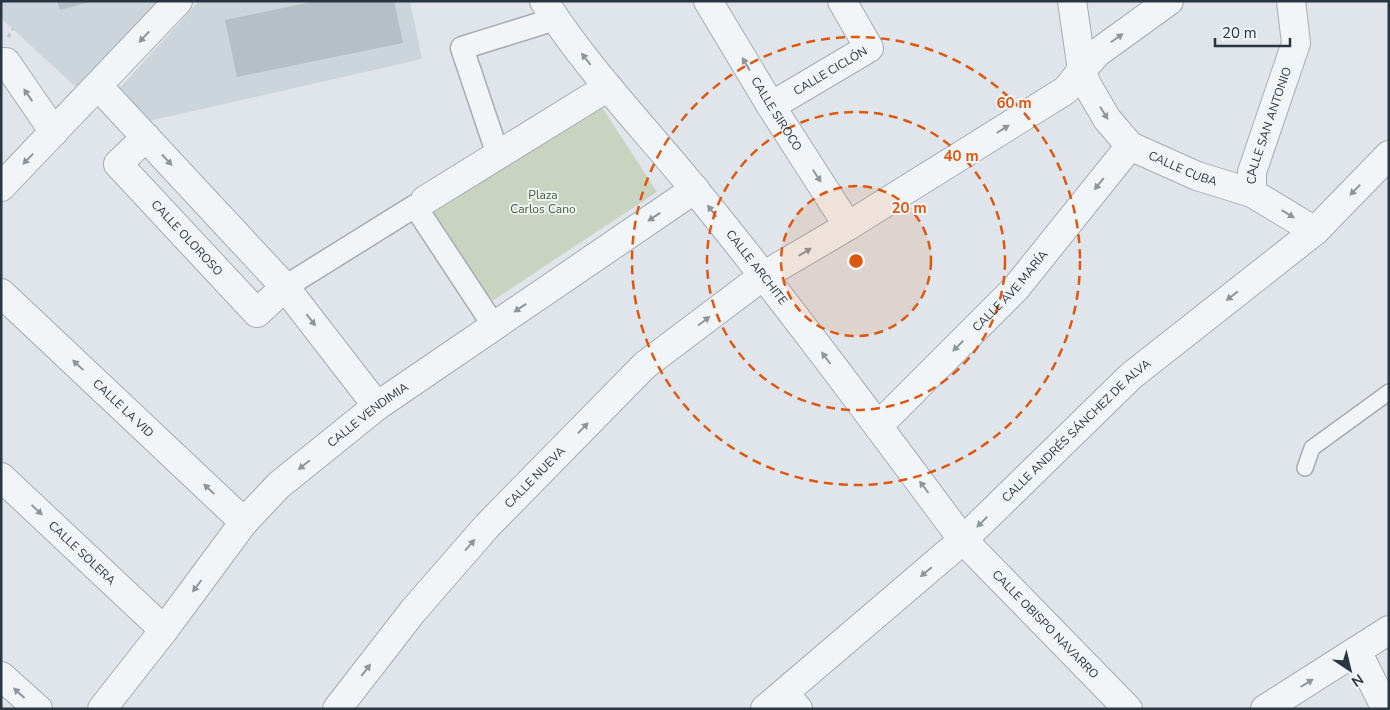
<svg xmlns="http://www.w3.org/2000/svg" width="1390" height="710" font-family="'Nunito Sans',sans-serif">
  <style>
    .built { fill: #cdd5dc }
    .park { fill: #c9d4c0 }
    .building { fill: #b6bfc7 }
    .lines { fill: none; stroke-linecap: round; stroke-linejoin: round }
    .service-casing { stroke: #a4adb4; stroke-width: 18 }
    .pedestrian-casing { stroke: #a4adb4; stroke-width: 25 }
    .minor-casing { stroke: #a4adb4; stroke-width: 30 }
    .tertiary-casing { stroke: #a4adb4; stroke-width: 30 }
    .path { stroke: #bdc3c9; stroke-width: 3; stroke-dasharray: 4 4; stroke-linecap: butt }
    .service { stroke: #f2f5f8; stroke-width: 15 }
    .pedestrian { stroke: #f2f5f8; stroke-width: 22 }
    .minor { stroke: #f2f5f8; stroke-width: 28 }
    .tertiary { stroke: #f2f5f8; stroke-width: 28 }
    .oneway { fill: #8c969d }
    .ring { fill: none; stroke: #de570f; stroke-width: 2.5; stroke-dasharray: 9 6 }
    .labels { text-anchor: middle; stroke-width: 4; stroke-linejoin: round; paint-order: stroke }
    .street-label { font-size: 12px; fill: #273642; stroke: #eff4f7 }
    .park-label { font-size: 12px; fill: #435f33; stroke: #eff4f7 }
    .centre { fill: #de570f; stroke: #eff4f7; stroke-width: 2.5 }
    .ring-label { font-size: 15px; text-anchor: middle; font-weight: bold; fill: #de570f; stroke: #eff4f7; stroke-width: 4; stroke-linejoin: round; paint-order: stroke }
  </style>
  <rect width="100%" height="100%" fill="#dfe5ea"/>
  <g class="built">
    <path d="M 1,1 L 162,1 L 80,91 L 1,18 Z"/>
    <path d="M 199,1 L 410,1 L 422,59 L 149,121 L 118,90 Z"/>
  </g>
  <path class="park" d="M 598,101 L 657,192 L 489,303 L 429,213 Z"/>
  <g class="building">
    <path d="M 57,1 L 88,1 L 89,2 L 60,10 Z"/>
    <path d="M 316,1 L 394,1 L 403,43 L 237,77 L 225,20 Z"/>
  </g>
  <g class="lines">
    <defs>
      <path id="service" d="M 1305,468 L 1312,448 L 1389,392"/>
      <g id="pedestrian">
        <path d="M 498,155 L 462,48 L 555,19"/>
        <path d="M 285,287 L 415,206 L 494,326"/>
      </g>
      <g id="minor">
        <path id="s1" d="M 708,1 L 771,106 L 848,226"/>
        <path d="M 1,62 L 6,62 L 54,132"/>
        <path d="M 1082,70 L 1097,53 L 1169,1"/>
        <path d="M 98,86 L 285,287 L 377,406"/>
        <path id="s2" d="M 771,106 L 869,48 L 842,1"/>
        <path id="s3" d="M 146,137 L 118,164 L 257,313 L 285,287"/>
        <path d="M 1,187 L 178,1"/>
        <path id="s4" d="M 1252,193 L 1252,172 L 1296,43 L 1291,1"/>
        <path d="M 425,200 L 608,87"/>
        <path id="s5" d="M 1,293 L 244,522"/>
        <path id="s6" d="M 878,426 L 1016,288 L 1130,146"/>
        <path id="s7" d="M 963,540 L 1128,709"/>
        <path d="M 1357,651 L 1386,709"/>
        <path d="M 1,676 L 38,709"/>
        <path d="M 784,693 L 798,709"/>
      </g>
      <g id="tertiary">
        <path id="s8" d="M 544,1 C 587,69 644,127 695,190 C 788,304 875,422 963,540"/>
        <path id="s9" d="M 1072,1 L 1082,70 L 1086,83 L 1107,119 L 1130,146 L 1197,176 L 1252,193 L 1315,231"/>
        <path id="s10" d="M 1,477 L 164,630"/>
        <path id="s11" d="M 102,709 L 164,630 L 244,522 L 279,485 L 377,406 L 695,189"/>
        <path id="s12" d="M 337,709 L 413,611 L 487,526 L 645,365 L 763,276 L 848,226 L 1066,90 L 1082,70"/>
        <path id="s13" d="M 765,709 L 963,540 L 1131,376 L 1315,231 L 1389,155"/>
        <path d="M 1265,709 L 1389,630"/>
      </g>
    </defs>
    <use href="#service" class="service-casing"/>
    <use href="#pedestrian" class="pedestrian-casing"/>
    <use href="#minor" class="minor-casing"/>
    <use href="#tertiary" class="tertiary-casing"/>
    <path class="path" d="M 8,37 L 13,29"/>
    <use href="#service" class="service"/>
    <use href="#pedestrian" class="pedestrian"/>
    <use href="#minor" class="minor"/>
    <use href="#tertiary" class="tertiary"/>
  </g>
  <defs><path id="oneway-solid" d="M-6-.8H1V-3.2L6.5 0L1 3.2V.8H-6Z" transform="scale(1.25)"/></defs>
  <g class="oneway">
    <use href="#oneway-solid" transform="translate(144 37) rotate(133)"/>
    <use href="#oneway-solid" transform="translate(1117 38) rotate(-35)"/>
    <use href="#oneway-solid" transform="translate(586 59) rotate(-128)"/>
    <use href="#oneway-solid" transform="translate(746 64) rotate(-121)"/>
    <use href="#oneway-solid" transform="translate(28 95) rotate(-125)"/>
    <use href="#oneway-solid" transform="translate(1104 113) rotate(58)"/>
    <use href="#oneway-solid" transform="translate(1003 129) rotate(-32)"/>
    <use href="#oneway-solid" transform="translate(28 159) rotate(134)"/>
    <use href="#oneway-solid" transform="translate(167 160) rotate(47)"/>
    <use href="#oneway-solid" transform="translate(817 176) rotate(57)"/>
    <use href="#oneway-solid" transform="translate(1099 184) rotate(129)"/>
    <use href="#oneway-solid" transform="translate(1355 190) rotate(134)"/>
    <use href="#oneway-solid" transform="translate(712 211) rotate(-128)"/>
    <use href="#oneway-solid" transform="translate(1288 214) rotate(31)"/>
    <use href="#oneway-solid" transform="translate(654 217) rotate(146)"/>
    <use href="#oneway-solid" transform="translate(805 252) rotate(-31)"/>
    <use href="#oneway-solid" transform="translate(1232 296) rotate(142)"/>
    <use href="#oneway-solid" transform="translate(520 308) rotate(146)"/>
    <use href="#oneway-solid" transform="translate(311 320) rotate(52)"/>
    <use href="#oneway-solid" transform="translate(704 321) rotate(-37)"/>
    <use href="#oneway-solid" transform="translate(958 346) rotate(135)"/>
    <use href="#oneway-solid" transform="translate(826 358) rotate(-127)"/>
    <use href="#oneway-solid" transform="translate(78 365) rotate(-137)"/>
    <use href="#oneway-solid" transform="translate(583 428) rotate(-46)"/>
    <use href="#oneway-solid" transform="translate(304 465) rotate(141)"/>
    <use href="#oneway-solid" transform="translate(924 487) rotate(-127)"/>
    <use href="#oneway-solid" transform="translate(209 489) rotate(-137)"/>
    <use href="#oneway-solid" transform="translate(37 510) rotate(43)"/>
    <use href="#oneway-solid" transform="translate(982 522) rotate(135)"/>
    <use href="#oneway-solid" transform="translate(470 545) rotate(-49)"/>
    <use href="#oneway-solid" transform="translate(926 572) rotate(140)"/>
    <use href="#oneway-solid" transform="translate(197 586) rotate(127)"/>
    <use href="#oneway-solid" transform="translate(366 670) rotate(-52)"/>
    <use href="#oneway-solid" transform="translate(1307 683) rotate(-32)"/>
    <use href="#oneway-solid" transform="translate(19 693) rotate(-138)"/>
  </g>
  <circle cx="856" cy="261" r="75" fill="#de570f" fill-opacity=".12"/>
  <g class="ring">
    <circle cx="856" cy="261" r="75"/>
    <circle cx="856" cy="261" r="149"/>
    <circle cx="856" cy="261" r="224"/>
  </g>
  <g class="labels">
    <g class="street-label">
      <text dy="4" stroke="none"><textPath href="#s2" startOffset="69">CALLE CICLÓN</textPath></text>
      <text dy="4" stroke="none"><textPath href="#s1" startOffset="132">CALLE SIROCO</textPath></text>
      <text dy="4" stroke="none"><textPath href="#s4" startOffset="70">CALLE SAN ANTONIO</textPath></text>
      <text dy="4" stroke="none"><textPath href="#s9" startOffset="218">CALLE CUBA</textPath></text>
      <text dy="4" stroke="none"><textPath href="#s3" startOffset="140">CALLE OLOROSO</textPath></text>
      <text dy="4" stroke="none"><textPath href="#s8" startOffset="341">CALLE ARCHITE</textPath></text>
      <text dy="4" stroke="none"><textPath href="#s6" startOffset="189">CALLE AVE MARÍA</textPath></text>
      <text dy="4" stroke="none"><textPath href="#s5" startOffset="168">CALLE LA VID</textPath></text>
      <text dy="4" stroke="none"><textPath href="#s11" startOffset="399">CALLE VENDIMIA</textPath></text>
      <text dy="4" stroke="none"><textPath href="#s13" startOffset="418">CALLE ANDRÉS SÁNCHEZ DE ALVA</textPath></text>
      <text dy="4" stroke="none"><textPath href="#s12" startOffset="305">CALLE NUEVA</textPath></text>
      <text dy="4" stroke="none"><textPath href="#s10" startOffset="111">CALLE SOLERA</textPath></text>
      <text dy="4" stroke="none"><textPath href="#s7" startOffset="118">CALLE OBISPO NAVARRO</textPath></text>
    </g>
    <g class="park-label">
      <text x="543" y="199">Plaza<tspan x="543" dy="14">Carlos Cano</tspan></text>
    </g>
  </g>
  <circle cx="856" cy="261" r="8" class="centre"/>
  <g class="ring-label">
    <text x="1014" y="108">60 m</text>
    <text x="961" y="161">40 m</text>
    <text x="909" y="213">20 m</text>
  </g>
  <rect width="1390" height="710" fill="none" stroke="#273642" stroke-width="5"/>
  <g transform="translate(1350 670) rotate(145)" stroke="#eff4f7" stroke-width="4" paint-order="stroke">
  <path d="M0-4L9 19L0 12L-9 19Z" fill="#273642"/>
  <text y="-8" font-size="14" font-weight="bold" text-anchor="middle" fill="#273642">N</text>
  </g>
  <path d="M1215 38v8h75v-8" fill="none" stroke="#273642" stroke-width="2.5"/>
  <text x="1222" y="38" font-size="15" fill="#273642" stroke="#eff4f7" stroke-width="4" paint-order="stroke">20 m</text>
</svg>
